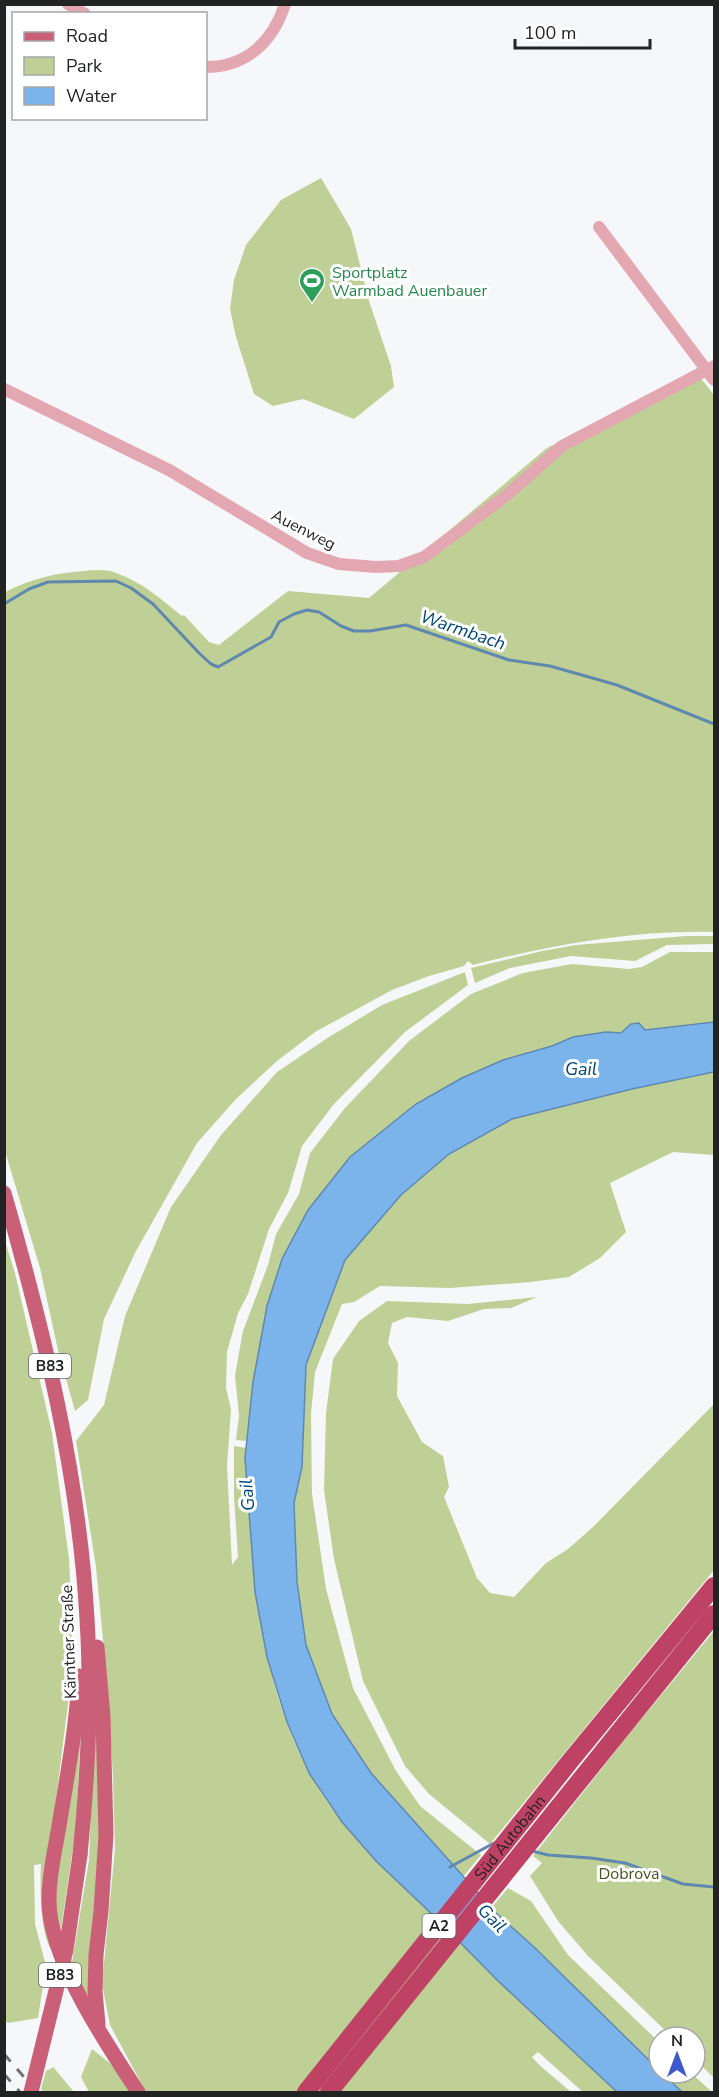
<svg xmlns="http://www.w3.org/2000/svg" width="719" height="2097" font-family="'Nunito Sans',sans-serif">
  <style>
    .green { fill: #bfd096 }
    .water { fill: #7ab4eb; stroke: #6088af; stroke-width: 1.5 }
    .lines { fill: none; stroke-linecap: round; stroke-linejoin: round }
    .stream { stroke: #6088af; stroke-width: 3 }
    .minor { stroke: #e3a7b2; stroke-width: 12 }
    .major { stroke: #c96078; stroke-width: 15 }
    .highway { stroke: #bd4263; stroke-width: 18 }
    .rail { stroke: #707172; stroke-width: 3; stroke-dasharray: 10 10; stroke-linecap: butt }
    .major-bridge { stroke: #c96078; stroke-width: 15 }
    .labels { text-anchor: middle; stroke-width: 6; stroke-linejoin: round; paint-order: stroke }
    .shield { fill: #fff; stroke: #646565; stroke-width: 1.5 }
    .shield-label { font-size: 15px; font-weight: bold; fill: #222323 }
    .leisure-label { font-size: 16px; fill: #27864d; stroke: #fff; text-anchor: start }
    .street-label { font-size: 16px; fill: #222323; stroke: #fff }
    .park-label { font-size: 16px; fill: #47541f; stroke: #fff }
    .water-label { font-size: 18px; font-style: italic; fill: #004677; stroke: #fff }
  </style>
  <rect width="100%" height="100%" fill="#f6f7f8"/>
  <g class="green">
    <path d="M 321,178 L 351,229 L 369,301 L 391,366 L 394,387 L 354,419 L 303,399 L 273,406 L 254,394 L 236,337 L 230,309 L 234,280 L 246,245 L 281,200 Z"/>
    <path d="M 696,372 L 714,395 L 714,932 C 632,930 552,945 473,965 L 468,961 L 464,966 L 429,976 L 392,990 L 315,1032 L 277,1061 L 236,1099 L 197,1143 L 136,1251 L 104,1319 L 88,1400 L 75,1411 L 58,1350 L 40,1268 L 5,1151 L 5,592 C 31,579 55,573 84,571 C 95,570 106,569 116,573 C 142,582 161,599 182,616 L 184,615 L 209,642 L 219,645 L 288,591 L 369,598 L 547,448 Z"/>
    <path d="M 686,936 L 714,936 L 714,944 L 667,945 L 635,961 L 571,956 L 510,968 L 475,983 L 471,968 L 542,951 L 576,945 Z"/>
    <path d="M 670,952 L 714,952 L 714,1022 L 645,1030 L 639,1023 L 631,1024 L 621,1033 C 596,1031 574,1037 552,1046 L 267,1307 L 253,1382 L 247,1441 L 236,1440 L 239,1416 L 235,1375 L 243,1331 L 268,1265 L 276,1234 L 299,1194 L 310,1153 L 345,1108 L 409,1041 L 471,994 L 523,973 L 572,964 L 629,969 L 642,967 Z"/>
    <path d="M 465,972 L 468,985 L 405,1032 L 334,1104 L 302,1146 L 288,1193 L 269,1229 L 248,1294 L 238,1313 L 227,1352 L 226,1388 L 231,1409 L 227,1466 L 232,1565 L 238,1557 L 234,1497 L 234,1446 L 246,1448 L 245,1458 C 253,1566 257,1674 309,1772 C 340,1831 391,1873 437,1919 C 458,1939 477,1961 498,1981 C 537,2019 577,2055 617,2092 L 583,2092 L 538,2052 L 532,2057 C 544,2071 558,2080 571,2092 L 146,2092 L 110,2025 L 102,1984 L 115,1849 L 113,1777 L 107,1681 L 96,1567 L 76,1441 L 104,1405 L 125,1316 L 171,1207 L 221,1135 L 277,1072 L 329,1037 L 382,1005 Z"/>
    <path d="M 714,1072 L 714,1155 L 673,1152 L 610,1183 L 626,1232 L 600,1258 L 569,1277 L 530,1282 L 450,1288 L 380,1286 L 354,1302 L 342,1304 L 315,1372 L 311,1414 L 312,1494 L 326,1589 L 353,1688 L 396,1771 L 420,1806 L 481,1855 L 463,1877 L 371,1773 L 332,1714 L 306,1645 L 297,1582 L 294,1503 L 302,1467 L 306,1365 L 345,1260 L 401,1195 L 449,1154 L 512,1119 L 632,1089 Z"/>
    <path d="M 4,1238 L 15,1273 L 52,1433 L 69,1559 L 72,1621 L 70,1688 L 48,1863 L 56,1956 C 39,1941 40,1886 41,1864 L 34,1865 L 35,1924 L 46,1966 L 38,2018 L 8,2023 L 4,2020 Z"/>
    <path d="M 537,1297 L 511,1308 L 484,1309 L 448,1321 L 407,1317 L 392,1323 L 388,1343 L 398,1363 L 397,1396 L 422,1442 L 443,1456 L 449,1487 L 444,1497 L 477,1578 L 490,1593 L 514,1597 L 546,1563 L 568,1549 L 593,1527 L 714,1404 L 714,1570 L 490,1844 L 429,1794 L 405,1766 L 363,1681 L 334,1559 L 324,1490 L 326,1413 L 333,1359 L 359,1321 L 387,1301 L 468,1304 Z"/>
    <path d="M 714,1631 L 714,2078 L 695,2059 L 695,2037 L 672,2037 L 588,1956 L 558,1921 L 530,1876 L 542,1863 L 533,1856 L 629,1734 Z"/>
    <path d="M 95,1716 L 102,1833 L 90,1993 L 85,1995 L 71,1968 L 89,1860 Z"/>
    <path d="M 81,1728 L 76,1829 L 60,1935 L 53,1895 Z"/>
    <path d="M 508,1888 L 531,1901 L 568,1955 L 659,2042 L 659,2070 L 534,1947 L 491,1908 Z"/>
    <path d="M 92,2049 L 111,2064 L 131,2092 L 89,2092 L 81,2077 Z"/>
    <path d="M 54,2067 L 54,2068 L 74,2092 L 44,2092 L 41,2089 L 46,2071 Z"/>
    <path d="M 662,2073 L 691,2073 L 712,2092 L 682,2092 Z"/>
  </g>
  <path class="water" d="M 714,1022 L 714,1072 L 632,1089 L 512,1119 L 449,1154 L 401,1195 L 345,1260 L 306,1365 L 302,1467 L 294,1503 L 297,1582 L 306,1645 L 332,1714 L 371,1773 L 496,1913 L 534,1947 L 659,2070 L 659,2073 L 662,2073 L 682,2092 L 617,2092 L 497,1980 L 437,1919 L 376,1861 L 342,1822 L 309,1773 L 287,1722 L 267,1657 L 255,1592 L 245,1458 L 253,1382 L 267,1306 L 282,1259 L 308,1210 L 350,1157 L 416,1104 L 462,1078 L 503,1060 L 552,1046 L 573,1037 L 606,1032 L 621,1033 L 631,1024 L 639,1023 L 645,1030 Z"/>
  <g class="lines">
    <g class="stream">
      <path d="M 4,604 L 29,589 L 48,582 L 116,581 L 131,588 L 153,604 L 199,653 L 211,664 L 218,667 L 271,637 L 279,622 L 294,614 L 307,610 L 319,612 L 341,626 L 354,631 L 370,631 L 406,625 L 509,660 L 550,666 L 617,685 L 714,724"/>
      <path d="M 532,1851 L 548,1855 L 591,1858 L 625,1863 L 683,1884 L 714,1887"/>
      <path d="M 450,1867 L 494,1843"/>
    </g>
    <g class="minor">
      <path d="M 68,4 L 85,14"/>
      <path d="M 206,67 C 246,67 273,42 285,4"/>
      <path d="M 599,227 L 714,380"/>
      <path d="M 4,389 L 169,470 L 307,553 L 339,564 L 376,567 L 399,566 L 424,557 L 507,495 L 562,446 L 714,366"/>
    </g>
    <g class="major">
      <path d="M 4,1193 C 44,1332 79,1474 87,1619 C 92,1698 88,1776 80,1855"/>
      <path d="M 97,1647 L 103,1717 L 106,1835 L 101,1911 L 96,1955 L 95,1992 L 98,2024"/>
      <path d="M 79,1676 C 77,1726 67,1776 59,1826 C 55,1850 49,1874 49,1899 C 48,1958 106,2043 138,2092"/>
    </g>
    <g class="highway">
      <path id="s1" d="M 306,2092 L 571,1760 L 714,1586"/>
      <path d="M 329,2092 L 714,1614"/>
    </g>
    <g class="rail">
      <path d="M 4,2054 L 37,2092"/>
      <path d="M 4,2074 L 20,2092"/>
    </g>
    <path class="major-bridge" d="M 31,2092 L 66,1950 L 80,1855"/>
  </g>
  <defs>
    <symbol id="stadium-pin" viewBox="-11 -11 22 30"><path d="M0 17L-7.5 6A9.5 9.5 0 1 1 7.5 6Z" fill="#2e9e5b" stroke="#fff"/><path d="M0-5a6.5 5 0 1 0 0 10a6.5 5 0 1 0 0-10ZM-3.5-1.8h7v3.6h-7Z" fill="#fff"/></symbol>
  </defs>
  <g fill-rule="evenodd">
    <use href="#stadium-pin" x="297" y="266" width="30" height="40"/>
  </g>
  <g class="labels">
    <g class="shield">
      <rect x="29" y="1354" width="42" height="24" rx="4.5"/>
      <rect x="422.5" y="1914" width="33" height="24" rx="4.5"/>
      <rect x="39" y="1963" width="42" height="24" rx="4.5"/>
    </g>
    <g class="shield-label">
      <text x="50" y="1371">B83</text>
      <text x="439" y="1931">A2</text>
      <text x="60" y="1980">B83</text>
    </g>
    <g class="leisure-label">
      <text x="332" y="278">Sportplatz<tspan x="332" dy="18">Warmbad Auenbauer</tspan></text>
    </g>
    <g class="street-label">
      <text transform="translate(304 529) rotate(27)" y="6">Auenweg</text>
      <text transform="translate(68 1642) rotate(-92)" y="6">Kärntner Straße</text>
      <text dy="6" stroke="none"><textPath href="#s1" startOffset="326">Süd Autobahn</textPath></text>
    </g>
    <g class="park-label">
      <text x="629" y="1879">Dobrova</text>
    </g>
    <g class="water-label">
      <text transform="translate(463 630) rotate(19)" y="6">Warmbach</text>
      <text x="581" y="1075">Gail</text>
      <text transform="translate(247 1495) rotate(-95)" y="6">Gail</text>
      <text transform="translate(492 1918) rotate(45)" y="6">Gail</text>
    </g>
  </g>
  <rect width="719" height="2097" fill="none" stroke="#222323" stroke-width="12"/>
  <rect x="12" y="12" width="195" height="108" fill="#ffffff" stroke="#a7a7a7" stroke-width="1.5"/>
  <rect x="24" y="32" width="30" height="9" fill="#c96078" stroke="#a7a7a7" stroke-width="1.5"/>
  <text x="66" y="42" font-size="18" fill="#222323">Road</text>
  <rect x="24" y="57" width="30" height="18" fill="#bfd096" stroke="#a7a7a7" stroke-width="1.5"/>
  <text x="66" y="72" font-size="18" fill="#222323">Park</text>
  <rect x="24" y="87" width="30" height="18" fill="#7ab4eb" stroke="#a7a7a7" stroke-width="1.5"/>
  <text x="66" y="102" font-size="18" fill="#222323">Water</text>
  <g transform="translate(677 2055)"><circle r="28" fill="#ffffff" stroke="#a7a7a7" stroke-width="1.5"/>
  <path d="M0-4.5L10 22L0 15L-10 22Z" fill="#3d59cb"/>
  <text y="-9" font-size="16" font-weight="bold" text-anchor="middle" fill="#222323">N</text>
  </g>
  <path d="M515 39v9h135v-9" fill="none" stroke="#222323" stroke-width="3"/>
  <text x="524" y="39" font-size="18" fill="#222323" stroke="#ffffff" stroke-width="4.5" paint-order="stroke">100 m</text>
</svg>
